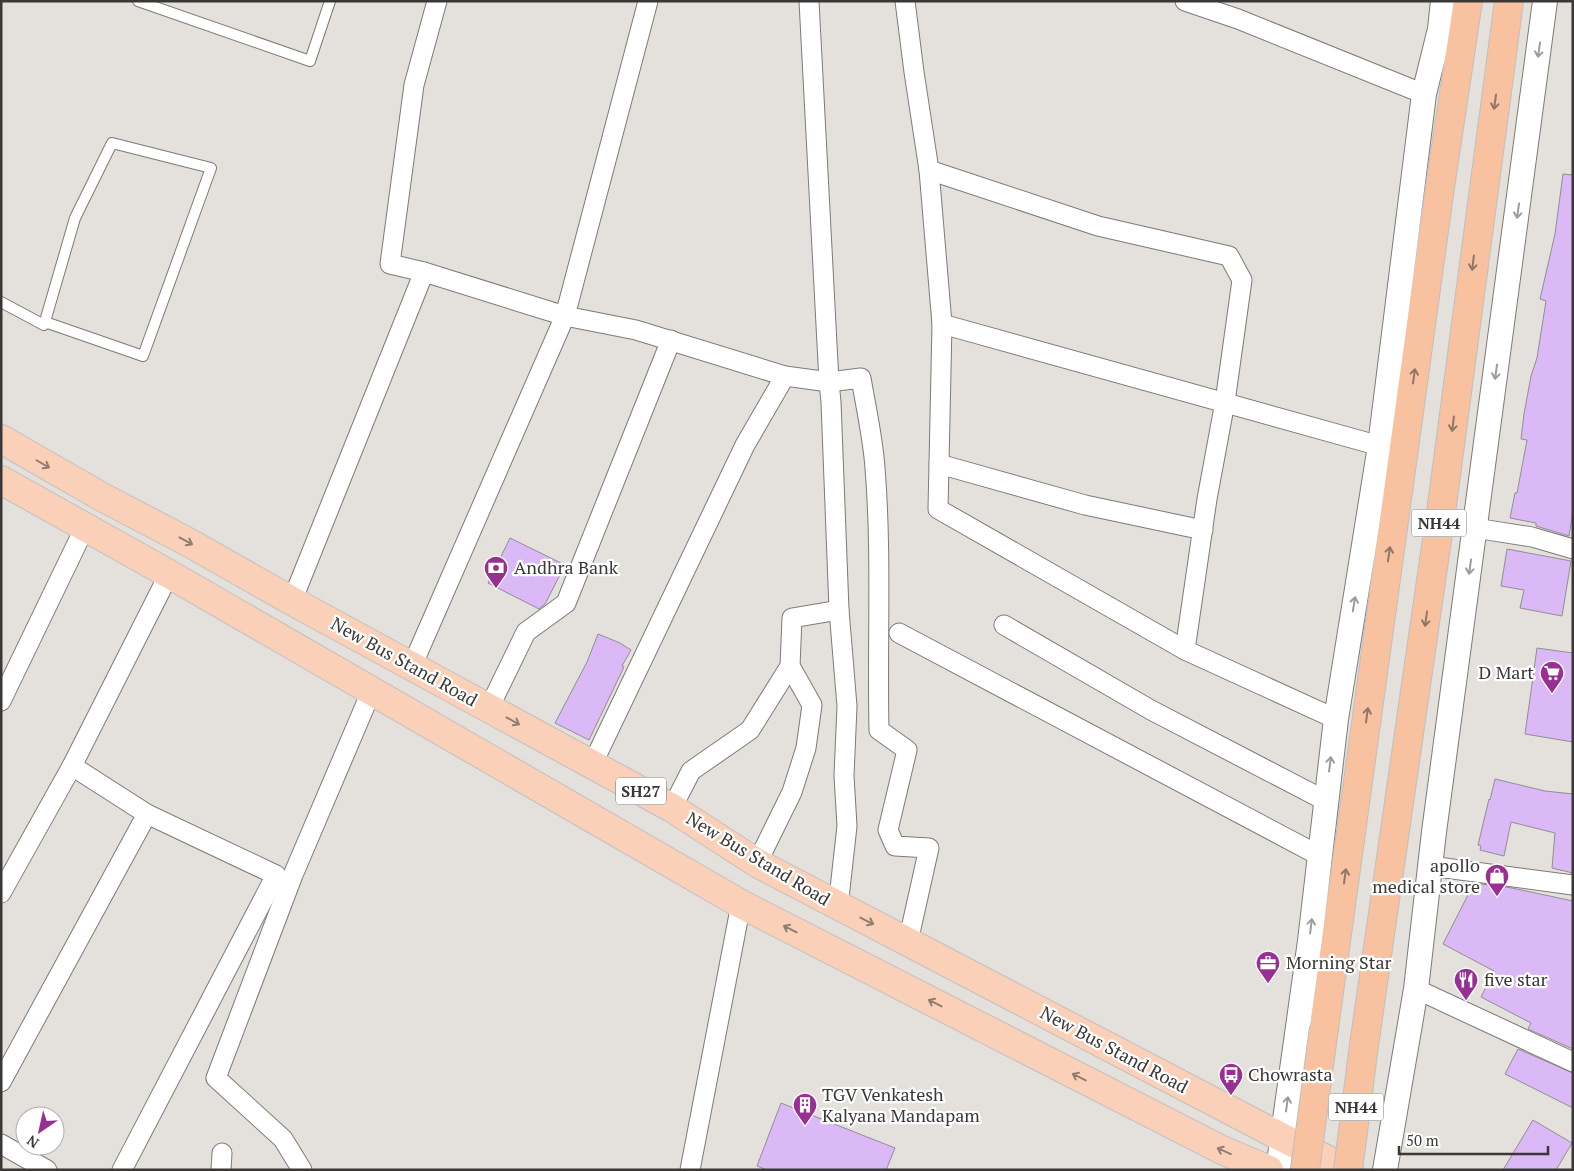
<svg xmlns="http://www.w3.org/2000/svg" width="1574" height="1171" font-family="'PT Serif',serif">
  <style>
    .building { fill: #dab9f6; stroke: #918e93 }
    .lines { fill: none; stroke-linecap: round; stroke-linejoin: round }
    .service-casing { stroke: #7e7a76; stroke-width: 12 }
    .minor-casing { stroke: #7e7a76; stroke-width: 21 }
    .tertiary-casing { stroke: #7e7a76; stroke-width: 26 }
    .primary-casing { stroke: #c0bfbf; stroke-width: 30 }
    .trunk-casing { stroke: #c0bfbf; stroke-width: 30 }
    .service { stroke: #fff; stroke-width: 10 }
    .minor { stroke: #fff; stroke-width: 19 }
    .tertiary { stroke: #fff; stroke-width: 24 }
    .primary { stroke: #fad1b8; stroke-width: 28 }
    .trunk { stroke: #f8c2a0; stroke-width: 28 }
    .trunk-bridge-casing { stroke: #c0bfbf; stroke-width: 30; stroke-linecap: butt }
    .trunk-bridge { stroke: #f8c2a0; stroke-width: 28 }
    .oneway { stroke: #9c9c9a }
    .oneway2 { stroke: #8f7666 }
    .oneway3 { stroke: #907d70 }
    .labels { text-anchor: middle; stroke-width: 4.5; stroke-linejoin: round; paint-order: stroke }
    .shield { fill: #fff; stroke: #747472; stroke-width: 1 }
    .shield-label { font-size: 16px; font-weight: bold; fill: #393836 }
    .poi-label { font-size: 18px; fill: #393836; stroke: #fff; text-anchor: start }
    .street-label { font-size: 18px; fill: #393836; stroke: #fff }
  </style>
  <rect width="100%" height="100%" fill="#e4e0dc"/>
  <g class="building">
    <path d="M 1563,174 L 1573,175 L 1573,511 L 1569,536 L 1536,526 L 1536,523 L 1510,518 L 1515,493 L 1517,493 L 1527,440 L 1521,439 L 1524,414 L 1531,376 L 1537,358 L 1546,301 L 1540,299 L 1555,234 Z"/>
    <path d="M 510,538 L 565,565 L 545,604 L 539,609 L 488,583 Z"/>
    <path d="M 1507,549 L 1571,561 L 1562,616 L 1520,608 L 1524,590 L 1501,586 Z"/>
    <path d="M 598,634 L 620,643 L 631,650 L 622,666 L 624,667 L 589,740 L 555,723 L 587,662 Z"/>
    <path d="M 1537,648 L 1573,653 L 1573,742 L 1525,734 Z"/>
    <path d="M 1495,779 L 1545,791 L 1573,794 L 1573,873 L 1552,868 L 1555,833 L 1511,822 L 1504,856 L 1480,850 L 1481,846 L 1478,845 L 1489,799 L 1490,800 Z"/>
    <path d="M 1474,883 L 1512,888 L 1573,901 L 1573,1049 L 1528,1029 L 1531,1023 L 1481,997 L 1494,971 L 1443,944 Z"/>
    <path d="M 1518,1049 L 1573,1073 L 1573,1108 L 1505,1074 Z"/>
    <path d="M 781,1103 L 895,1148 L 886,1170 L 767,1170 L 757,1166 Z"/>
    <path d="M 1533,1120 L 1572,1143 L 1556,1170 L 1503,1170 Z"/>
  </g>
  <g class="lines">
    <defs>
      <g id="service">
        <path d="M 138,1 L 310,61 L 330,1"/>
        <path d="M 1,302 L 44,325 L 75,218 L 112,143 L 211,168 L 143,356 L 45,322"/>
      </g>
      <g id="minor">
        <path d="M 905,1 L 914,72 L 929,170 L 1098,226 L 1229,256 L 1242,280 L 1225,402 L 1207,499 L 1185,650 L 1336,719"/>
        <path d="M 1185,1 L 1238,19 L 1424,94"/>
        <path d="M 929,170 L 942,324 L 939,464"/>
        <path d="M 424,272 L 390,264 L 414,85 L 437,1"/>
        <path d="M 942,324 L 1380,446"/>
        <path d="M 785,376 L 829,382 L 809,1"/>
        <path d="M 1475,528 L 1532,537 L 1573,549"/>
        <path d="M 292,601 L 424,272 L 565,316 L 648,1"/>
        <path d="M 839,610 L 831,402 L 829,382 L 861,378 C 866,408 873,438 875,468 C 882,555 877,643 879,730 L 907,750 L 888,830 L 895,846 L 929,848 L 908,942"/>
        <path d="M 1004,625 L 1151,710 L 1326,801"/>
        <path d="M 899,633 L 1320,856"/>
        <path d="M 1185,650 L 938,509 L 939,464 L 1085,505 L 1203,530"/>
        <path d="M 412,666 L 565,316 L 636,330 L 785,376 L 745,445 L 592,765"/>
        <path d="M 1,701 L 85,527"/>
        <path d="M 489,708 L 526,632 L 566,603 L 671,340"/>
        <path d="M 672,808 L 691,771 L 750,730 L 790,666 L 792,618 L 839,610 L 847,706 L 844,776 L 847,826 L 838,907"/>
        <path d="M 757,863 L 792,792 L 806,748 L 812,705 L 790,666"/>
        <path d="M 1430,866 L 1573,885"/>
        <path d="M 1,893 L 72,766 L 169,574"/>
        <path d="M 1416,989 L 1573,1062"/>
        <path d="M 1,1082 L 147,814 L 72,766"/>
        <path d="M 1,1144 L 47,1170"/>
        <path d="M 122,1170 L 276,875 L 147,814"/>
        <path d="M 221,1170 L 222,1153"/>
        <path d="M 302,1170 L 283,1139 L 216,1078 L 293,875 L 371,692"/>
        <path d="M 690,1170 L 741,904"/>
      </g>
      <g id="tertiary">
        <path d="M 1278,1170 L 1310,941 L 1336,719 L 1380,446 L 1424,94 L 1440,29 L 1443,1"/>
        <path d="M 1385,1170 L 1416,989 L 1434,832 L 1545,1"/>
      </g>
      <g id="primary">
        <path d="M 1,439 L 102,497 L 188,542 L 292,601 L 672,808 L 757,863 L 1283,1138 L 1349,1170"/>
        <path d="M 1,480 L 169,574 L 741,904 L 1222,1150 L 1269,1170"/>
      </g>
      <g id="trunk">
        <path d="M 1324,1028 L 1440,187 L 1468,1"/>
        <path d="M 1364,1045 L 1442,505 L 1509,1"/>
      </g>
    </defs>
    <use href="#service" class="service-casing"/>
    <use href="#minor" class="minor-casing"/>
    <use href="#tertiary" class="tertiary-casing"/>
    <use href="#primary" class="primary-casing"/>
    <use href="#trunk" class="trunk-casing"/>
    <use href="#service" class="service"/>
    <use href="#minor" class="minor"/>
    <use href="#tertiary" class="tertiary"/>
    <use href="#primary" class="primary"/>
    <use href="#trunk" class="trunk"/>
    <defs>
      <g id="trunk-bridge">
        <path d="M 1305,1170 L 1324,1028"/>
        <path d="M 1348,1170 L 1364,1045"/>
      </g>
    </defs>
    <use href="#trunk-bridge" class="trunk-bridge-casing"/>
    <use href="#trunk-bridge" class="trunk-bridge"/>
  </g>
  <defs><path id="oneway-shaft" d="M-6 0H5M1.5-3L5.5 0L1.5 3" fill="none" stroke-width="1.6" stroke-linecap="round" stroke-linejoin="round" transform="scale(1.25)"/></defs>
  <g class="oneway">
    <use href="#oneway-shaft" transform="translate(1539 50) rotate(98)"/>
    <use href="#oneway-shaft" transform="translate(1518 211) rotate(98)"/>
    <use href="#oneway-shaft" transform="translate(1496 372) rotate(98)"/>
    <use href="#oneway-shaft" transform="translate(1470 567) rotate(98)"/>
    <use href="#oneway-shaft" transform="translate(1354 604) rotate(-81)"/>
    <use href="#oneway-shaft" transform="translate(1330 764) rotate(-83)"/>
    <use href="#oneway-shaft" transform="translate(1311 926) rotate(-83)"/>
    <use href="#oneway-shaft" transform="translate(1287 1104) rotate(-82)"/>
  </g>
  <g class="oneway2">
    <use href="#oneway-shaft" transform="translate(1495 102) rotate(98)"/>
    <use href="#oneway-shaft" transform="translate(1473 263) rotate(97)"/>
    <use href="#oneway-shaft" transform="translate(1414 376) rotate(-82)"/>
    <use href="#oneway-shaft" transform="translate(1453 424) rotate(97)"/>
    <use href="#oneway-shaft" transform="translate(1389 554) rotate(-82)"/>
    <use href="#oneway-shaft" transform="translate(1426 619) rotate(98)"/>
    <use href="#oneway-shaft" transform="translate(1367 715) rotate(-82)"/>
    <use href="#oneway-shaft" transform="translate(1345 876) rotate(-82)"/>
  </g>
  <g class="oneway3">
    <use href="#oneway-shaft" transform="translate(43 464) rotate(30)"/>
    <use href="#oneway-shaft" transform="translate(186 541) rotate(28)"/>
    <use href="#oneway-shaft" transform="translate(513 721) rotate(29)"/>
    <use href="#oneway-shaft" transform="translate(867 921) rotate(27)"/>
    <use href="#oneway-shaft" transform="translate(790 929) rotate(-153)"/>
    <use href="#oneway-shaft" transform="translate(935 1003) rotate(-153)"/>
    <use href="#oneway-shaft" transform="translate(1079 1077) rotate(-153)"/>
    <use href="#oneway-shaft" transform="translate(1224 1151) rotate(-156)"/>
  </g>
  <defs>
    <symbol id="bank-pin" viewBox="-11 -11 22 30"><path d="M0 17L-7.5 6A9.5 9.5 0 1 1 7.5 6Z" fill="#983093" stroke="#fff"/><path d="M-6-4H6V4H-6ZM0-2.3a2.3 2.3 0 1 0 0 4.6a2.3 2.3 0 1 0 0-4.6Z" fill="#fff"/></symbol>
    <symbol id="supermarket-pin" viewBox="-11 -11 22 30"><path d="M0 17L-7.5 6A9.5 9.5 0 1 1 7.5 6Z" fill="#983093" stroke="#fff"/><path d="M-6-5.5h2.5l.6 2H6L4.5 2H-2.5L-4.4-4H-6ZM-1.5 3.2a1.3 1.3 0 1 0 .1 0ZM3 3.2a1.3 1.3 0 1 0 .1 0Z" fill="#fff"/></symbol>
    <symbol id="shop-pin" viewBox="-11 -11 22 30"><path d="M0 17L-7.5 6A9.5 9.5 0 1 1 7.5 6Z" fill="#983093" stroke="#fff"/><path d="M-5-2.5h2.3a2.7 3.5 0 0 1 5.4 0H5L5.5 6h-11ZM-1.5-2.5h3a1.5 2.3 0 0 0-3 0Z" fill="#fff"/></symbol>
    <symbol id="office-pin" viewBox="-11 -11 22 30"><path d="M0 17L-7.5 6A9.5 9.5 0 1 1 7.5 6Z" fill="#983093" stroke="#fff"/><path d="M-6-3h4V-5.5h4V-3h4V5H-6ZM-1-4.5V-3h2v-1.5ZM-6 0V1H6V0Z" fill="#fff"/></symbol>
    <symbol id="restaurant-pin" viewBox="-11 -11 22 30"><path d="M0 17L-7.5 6A9.5 9.5 0 1 1 7.5 6Z" fill="#983093" stroke="#fff"/><path d="M-5-6h1v4h1v-4h1v4h1v-4h1v5L-1.5 .5V6h-2V.5L-5-1ZM5-6V6H3V1.5H1.5Q1.5-4 5-6Z" fill="#fff"/></symbol>
    <symbol id="bus-pin" viewBox="-11 -11 22 30"><path d="M0 17L-7.5 6A9.5 9.5 0 1 1 7.5 6Z" fill="#983093" stroke="#fff"/><path d="M-5-6H5V4H4V6H2V4H-2V6H-4V4H-5ZM-3.5-4V0h7V-4ZM-3.5 1.2v1.5H-2V1.2ZM2 1.2v1.5H3.5V1.2Z" fill="#fff"/></symbol>
    <symbol id="building-pin" viewBox="-11 -11 22 30"><path d="M0 17L-7.5 6A9.5 9.5 0 1 1 7.5 6Z" fill="#983093" stroke="#fff"/><path d="M-4-6H4V6H1V3H-1V6H-4ZM-2.5-4.3h1.7v1.8h-1.7ZM.8-4.3h1.7v1.8H.8ZM-2.5-1h1.7V.8h-1.7ZM.8-1h1.7V.8H.8Z" fill="#fff"/></symbol>
  </defs>
  <g fill-rule="evenodd">
    <use href="#bank-pin" x="482" y="554" width="28" height="38"/>
    <use href="#supermarket-pin" x="1538" y="659" width="28" height="38"/>
    <use href="#shop-pin" x="1483" y="862" width="28" height="38"/>
    <use href="#office-pin" x="1254" y="949" width="28" height="38"/>
    <use href="#restaurant-pin" x="1452" y="966" width="28" height="38"/>
    <use href="#bus-pin" x="1217" y="1061" width="28" height="38"/>
    <use href="#building-pin" x="791" y="1091" width="28" height="38"/>
  </g>
  <g class="labels">
    <g class="shield">
      <rect x="1411.5" y="509.5" width="55" height="27" rx="4"/>
      <rect x="616" y="777.5" width="50" height="27" rx="4"/>
      <rect x="1328.5" y="1093.5" width="55" height="27" rx="4"/>
    </g>
    <g class="shield-label">
      <text x="1439" y="529">NH44</text>
      <text x="641" y="797">SH27</text>
      <text x="1356" y="1113">NH44</text>
    </g>
    <g class="poi-label">
      <text x="514" y="574">Andhra Bank</text>
      <text x="1534" y="679" text-anchor="end">D Mart</text>
      <text x="1480" y="872" text-anchor="end">apollo<tspan x="1480" dy="21">medical store</tspan></text>
      <text x="1286" y="969">Morning Star</text>
      <text x="1484" y="986">five star</text>
      <text x="1248" y="1081">Chowrasta</text>
      <text x="822" y="1101">TGV Venkatesh<tspan x="822" dy="21">Kalyana Mandapam</tspan></text>
    </g>
    <g class="street-label">
      <text transform="translate(404 662) rotate(29)" y="6">New Bus Stand Road</text>
      <text transform="translate(758 859) rotate(31)" y="6">New Bus Stand Road</text>
      <text transform="translate(1114 1050) rotate(28)" y="6">New Bus Stand Road</text>
    </g>
  </g>
  <rect width="1574" height="1171" fill="none" stroke="#393836" stroke-width="5"/>
  <g transform="translate(40 1131) rotate(214)"><circle r="24" fill="#ffffff" stroke="#b0afaf"/>
  <path d="M0-4L9 19L0 12L-9 19Z" fill="#983093"/>
  <text y="-8" font-size="14" font-weight="bold" text-anchor="middle" fill="#393836">N</text>
  </g>
  <path d="M1399 1146v8h149v-8" fill="none" stroke="#393836" stroke-width="2.5"/>
  <text x="1406" y="1146" font-size="15" fill="#393836" stroke="#ffffff" stroke-width="4" paint-order="stroke">50 m</text>
</svg>
